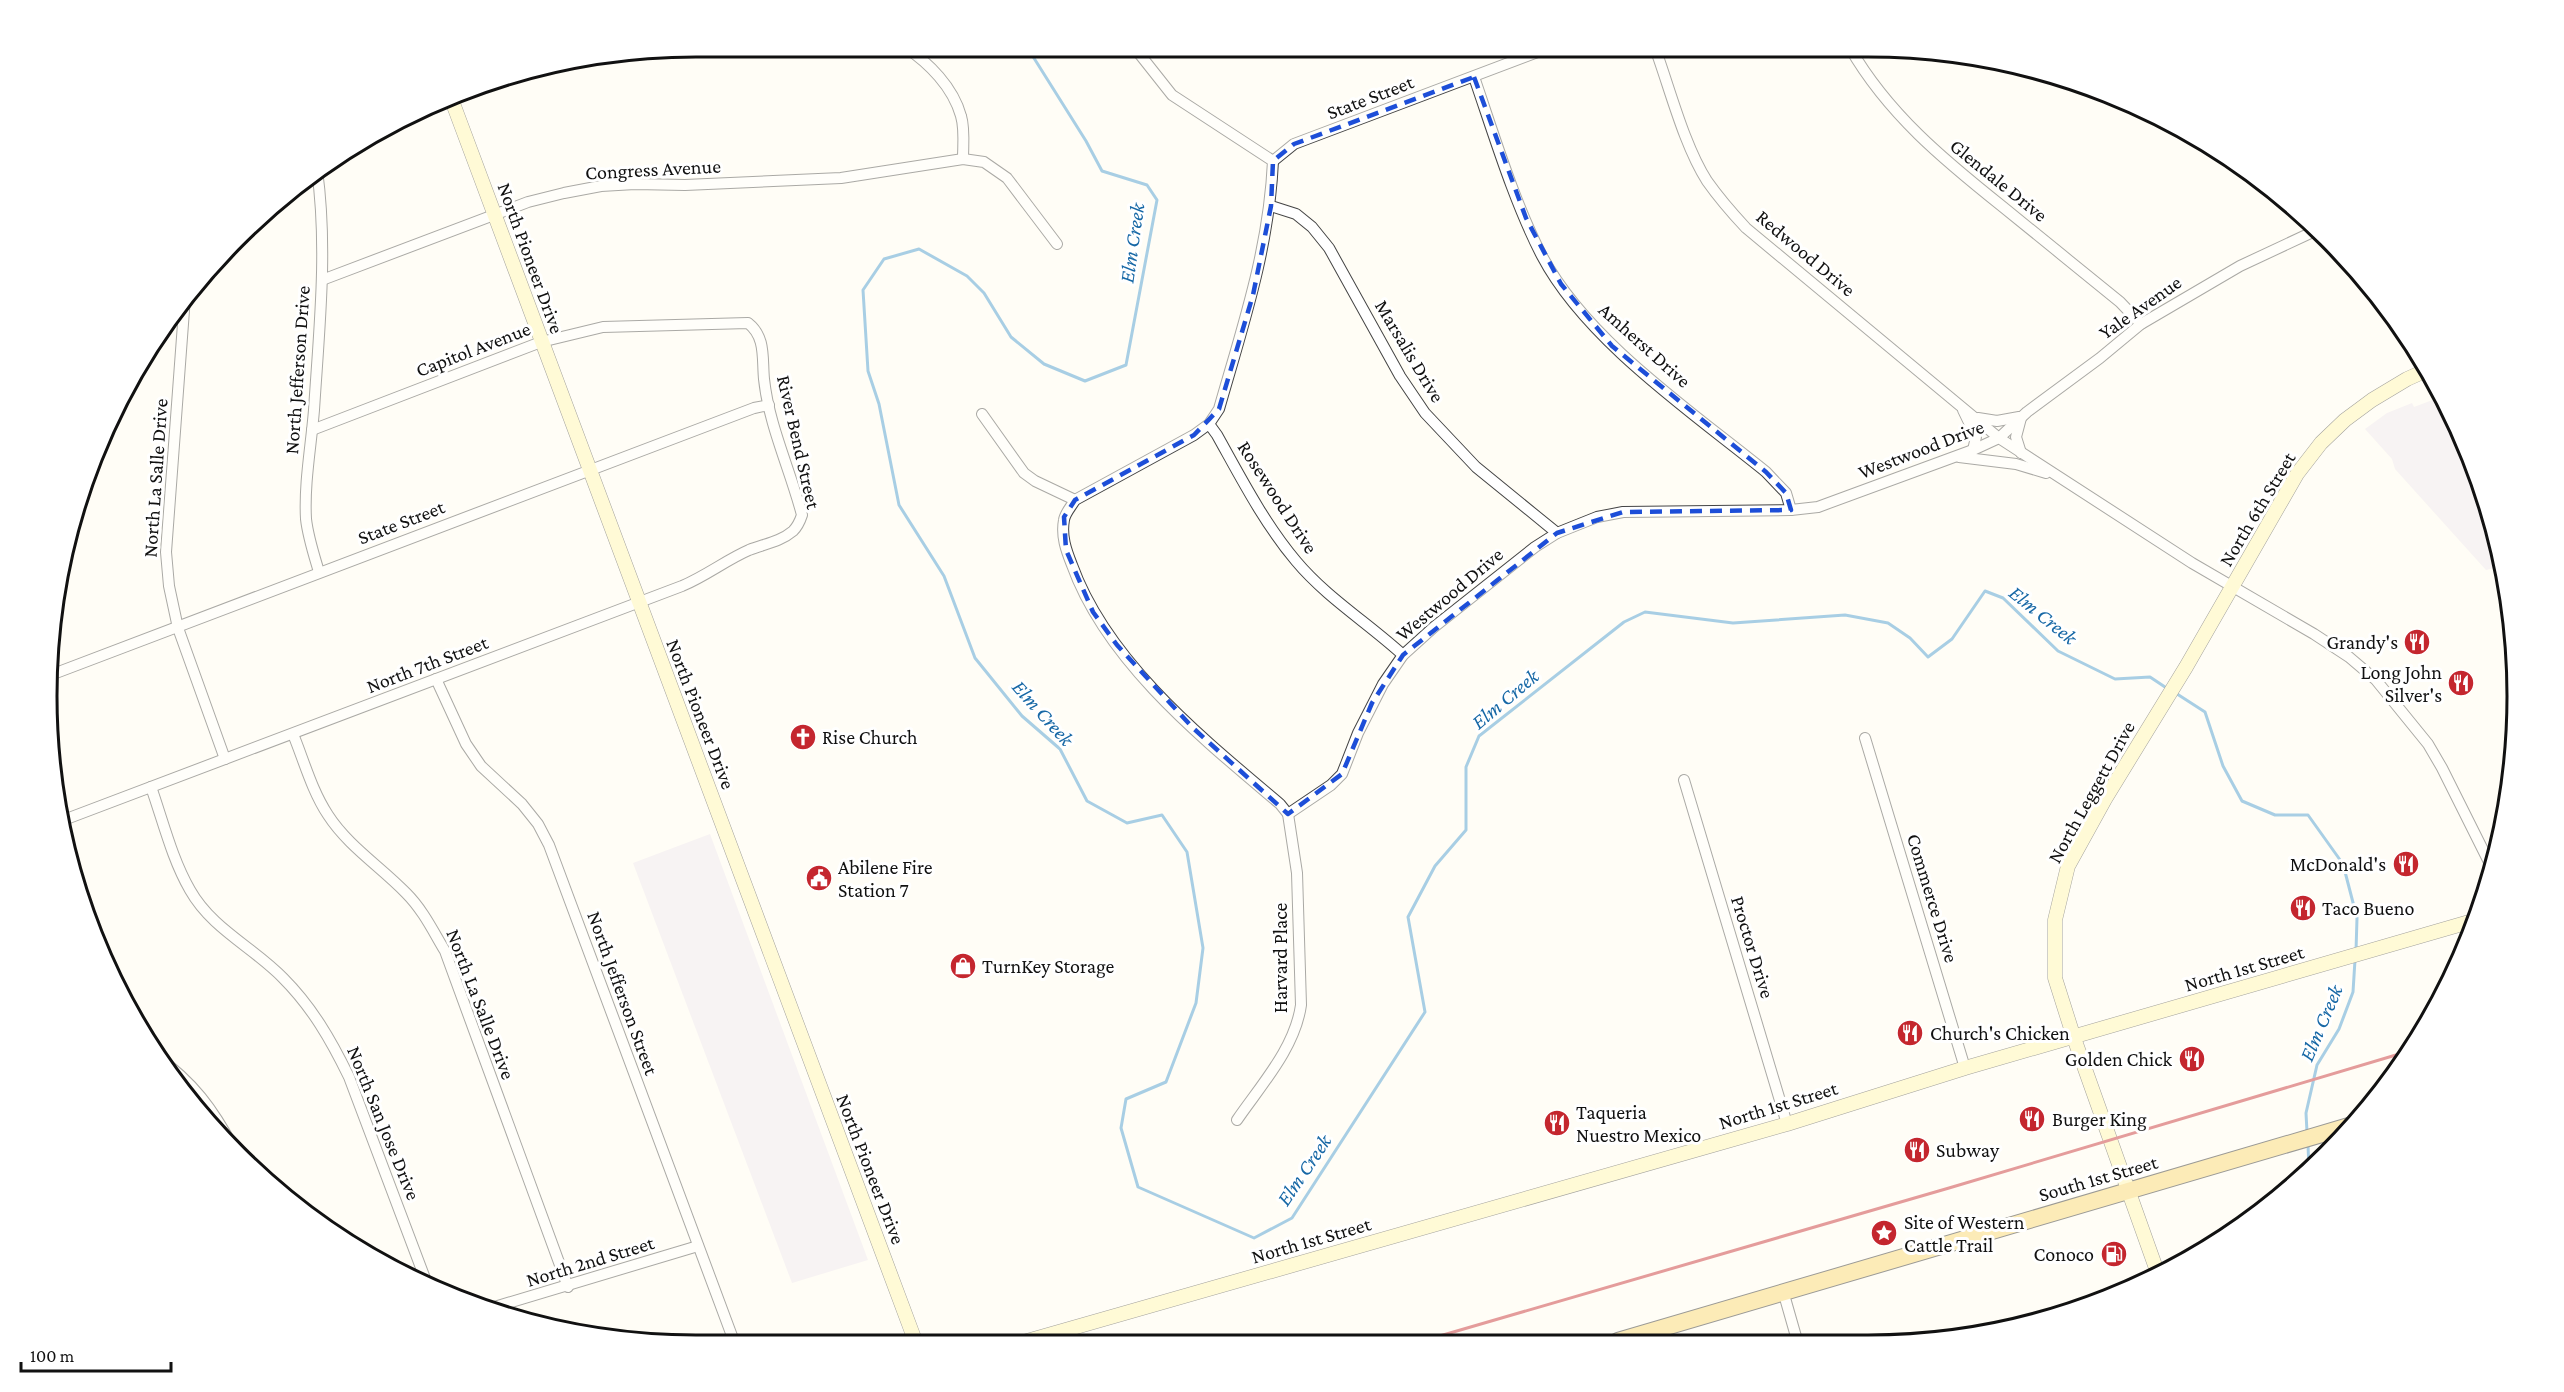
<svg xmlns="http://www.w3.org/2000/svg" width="2564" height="1392" font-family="'Crimson Pro',serif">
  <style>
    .industrial { fill: #eee6ef }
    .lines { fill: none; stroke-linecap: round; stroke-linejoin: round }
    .stream { stroke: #3f96cf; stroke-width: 3 }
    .street-casing { stroke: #444; stroke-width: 12 }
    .secondary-casing { stroke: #333; stroke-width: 15 }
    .primary-casing { stroke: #222; stroke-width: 18 }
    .street { stroke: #fff; stroke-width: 10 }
    .secondary { stroke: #fff6b0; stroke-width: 14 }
    .primary { stroke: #f9d66b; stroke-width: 16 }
    .rail { stroke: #c4262e; stroke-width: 3 }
    .marked { fill: none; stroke: #1d4ed8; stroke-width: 4.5; stroke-dasharray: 12 8; stroke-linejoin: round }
    .labels { text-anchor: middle; stroke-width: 6; stroke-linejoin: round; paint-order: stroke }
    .street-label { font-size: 20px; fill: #111; stroke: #fff }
    .poi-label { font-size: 20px; fill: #111; stroke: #fff; text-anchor: start }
    .water-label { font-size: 21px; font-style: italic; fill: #1768a6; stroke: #fff }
    .rim { fill: none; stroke: #111; stroke-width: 3 }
  </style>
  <rect width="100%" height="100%" fill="#fffdf5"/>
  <g class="industrial">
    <path d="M 2443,396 L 2450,408 L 2495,528 L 2502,566 L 2486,570 L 2395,469 L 2392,459 L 2365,429 L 2387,413 L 2412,403 L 2414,407 Z"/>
    <path d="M 710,834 L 868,1260 L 792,1283 L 633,863 Z"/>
  </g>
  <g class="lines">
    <g class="stream">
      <path d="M 1027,47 L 1086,141 L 1102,171 L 1147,185 L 1157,200 L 1126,365 L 1085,381 L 1044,364 L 1011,337 L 984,293 L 967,276 L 919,249 L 884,259 L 863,290 L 868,371 L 879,404 L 899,505 L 944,576 L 975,658 L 1022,716 L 1060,749 L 1087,801 L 1127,823 L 1162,815 L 1187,852 L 1203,948 L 1196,1003 L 1166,1082 L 1126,1099 L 1121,1128 L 1138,1187 L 1254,1238 L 1292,1218 L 1425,1012 L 1408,917 L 1435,866 L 1466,830 L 1466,767 L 1479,736 L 1624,622 L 1645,612 L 1733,623 L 1845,615 L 1888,623 L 1910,638 L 1928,657 L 1952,639 L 1985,591 L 2003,598 L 2058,651 L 2115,679 L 2150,677 L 2168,689"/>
      <path d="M 2174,692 L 2205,712 L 2223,766 L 2242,801 L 2275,815 L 2308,815 L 2343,864 L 2357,918 L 2356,951"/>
      <path d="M 2307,1132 L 2306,1113 L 2317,1065 L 2339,1029 L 2353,992 L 2355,960"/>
      <path d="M 2308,1145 L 2309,1170"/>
    </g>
    <defs>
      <g id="street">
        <path d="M 695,47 L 699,47"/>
        <path d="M 905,47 C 929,63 953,87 961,116 C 965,129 963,146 963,159"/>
        <path d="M 1134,47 L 1172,95 L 1273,161 C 1269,249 1243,325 1219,409 L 1209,424 L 1194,435 L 1075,500 C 1071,507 1065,513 1064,520 C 1061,536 1066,550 1072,565 C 1107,662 1202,738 1280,804 L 1288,814 L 1297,873 L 1301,1005 C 1295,1048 1261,1085 1237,1120"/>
        <path d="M 1655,48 C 1670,89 1684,145 1707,181 C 1719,198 1732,213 1746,228 L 1999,438 L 2027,412 L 2100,358 L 2141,324 L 2240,266 L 2317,230"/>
        <path d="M 1850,48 C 1888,114 1944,160 2003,207 C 2042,239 2081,270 2120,302 L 2141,324"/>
        <path d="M 1474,77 C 1494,135 1514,202 1542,256 C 1586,340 1692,412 1766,472 L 1786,493 L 1791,510"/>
        <path d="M 1273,161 L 1294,144 L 1551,47"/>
        <path d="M 317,170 C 328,249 319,330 314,410 C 311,447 304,483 306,519 C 308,537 314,555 319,572"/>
        <path d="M 1271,206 L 1296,214 L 1312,227 L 1329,248 L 1400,376 L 1425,413 L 1476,467 L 1557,533"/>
        <path d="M 322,280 L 528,202 L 564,193 L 601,186 L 635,184 L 685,185 L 841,178 L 963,159 L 984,162 L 1007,178 L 1057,244"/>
        <path d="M 185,297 L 166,552 L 169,586 L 178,628 L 225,759"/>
        <path d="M 1963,410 L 1976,437 L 1973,450"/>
        <path d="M 982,414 L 1024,473 L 1035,481 L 1075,500"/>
        <path d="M 1978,418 L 1997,421 L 2019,417"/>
        <path d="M 1209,424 L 1217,435 C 1241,478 1264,523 1296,561 C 1326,597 1368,623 1403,655"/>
        <path d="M 2021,453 L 2016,437 L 2021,418"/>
        <path d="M 1959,457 L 2016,464 L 2046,473"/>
        <path d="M 48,676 L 754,408 L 769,405"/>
        <path d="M 436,679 L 466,744 L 481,766 L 522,804 L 538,824 L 549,845 L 735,1344"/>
        <path d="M 293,734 C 304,761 312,791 328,815 C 348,846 381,867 406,893 C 423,910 433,931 445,951 L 568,1287"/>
        <path d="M 1865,738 L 1965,1068"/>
        <path d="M 1684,780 L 1787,1124"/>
        <path d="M 151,787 C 163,821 172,859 190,890 C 212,929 253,947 283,978 C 312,1007 331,1040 349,1077 L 426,1281"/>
        <path d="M 1288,814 L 1331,785 L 1342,774 L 1358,733 L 1383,684 L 1403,655 L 1434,627 L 1535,547 L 1557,533 L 1597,517 L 1623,512 L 1791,510 L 1818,507 L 1973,450 L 1999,438 L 2192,563 L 2314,634 L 2349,657 L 2376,680 L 2428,744 L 2442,768 L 2492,868"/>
        <path d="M 61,821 L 682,586 C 706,576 726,560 749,550 C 764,544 780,542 793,531 C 798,526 800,521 802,515 C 790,469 769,426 764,379 C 762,358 766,337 748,323 L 603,327 L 541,342 L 312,430"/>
        <path d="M 155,1055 C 193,1082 213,1109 234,1149"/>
        <path d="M 1783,1291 L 1797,1340"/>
        <path d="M 491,1308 L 698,1246"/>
      </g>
      <g id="secondary">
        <path d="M 451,98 L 916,1343"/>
        <path d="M 2157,1271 L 2074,1038 L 2055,978 L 2055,920 L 2068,866 L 2105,799 L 2186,667 L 2297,474 L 2321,443 L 2345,420 L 2372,400 L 2407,379 L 2427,370"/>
        <path d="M 1020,1343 L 1787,1124 L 1965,1068 L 2476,920"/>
      </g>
      <path id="primary" d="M 1618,1341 L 2349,1126"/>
    </defs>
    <use href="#street" class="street-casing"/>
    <use href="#secondary" class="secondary-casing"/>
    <use href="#primary" class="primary-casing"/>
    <use href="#street" class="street"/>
    <use href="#secondary" class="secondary"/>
    <use href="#primary" class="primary"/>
    <path class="rail" d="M 1419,1342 L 1949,1188 L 2406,1052"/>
  </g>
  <path d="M0 0H2564V1392H0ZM 1474,77 L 1526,218 L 1561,284 L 1612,346 L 1766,472 L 1786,493 L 1791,510 L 1623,512 L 1557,533 L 1403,655 L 1372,703 L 1342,774 L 1288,814 L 1193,728 L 1117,645 L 1093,612 L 1066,550 L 1064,517 L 1075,500 L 1194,435 L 1219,409 L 1253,295 L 1271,206 L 1273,161 L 1294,144 Z" fill="#fffdf5" fill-opacity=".55" fill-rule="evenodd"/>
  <path class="marked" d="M 1474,77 L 1526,218 L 1561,284 L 1612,346 L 1766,472 L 1786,493 L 1791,510 L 1623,512 L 1557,533 L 1403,655 L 1372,703 L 1342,774 L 1288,814 L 1193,728 L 1117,645 L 1093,612 L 1066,550 L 1064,517 L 1075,500 L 1194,435 L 1219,409 L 1253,295 L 1271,206 L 1273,161 L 1294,144 Z"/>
  <defs>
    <symbol id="restaurant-disc" viewBox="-11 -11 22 22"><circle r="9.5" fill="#c4262e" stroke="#fff"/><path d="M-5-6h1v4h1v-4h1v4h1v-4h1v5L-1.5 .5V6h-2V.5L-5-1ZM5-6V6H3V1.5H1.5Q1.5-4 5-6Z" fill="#fff"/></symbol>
    <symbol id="church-disc" viewBox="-11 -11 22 22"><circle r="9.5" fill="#c4262e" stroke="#fff"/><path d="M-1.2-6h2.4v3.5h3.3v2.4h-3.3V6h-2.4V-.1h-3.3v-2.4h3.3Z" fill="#fff"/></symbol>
    <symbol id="civic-disc" viewBox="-11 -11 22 22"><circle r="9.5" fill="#c4262e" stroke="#fff"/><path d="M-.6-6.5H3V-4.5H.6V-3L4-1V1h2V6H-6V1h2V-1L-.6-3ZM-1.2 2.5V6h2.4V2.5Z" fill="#fff"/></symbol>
    <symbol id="shop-disc" viewBox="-11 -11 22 22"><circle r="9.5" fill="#c4262e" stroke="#fff"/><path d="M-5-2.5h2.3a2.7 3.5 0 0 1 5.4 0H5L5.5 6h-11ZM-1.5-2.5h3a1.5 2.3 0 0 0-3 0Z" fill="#fff"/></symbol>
    <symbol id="sight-disc" viewBox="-11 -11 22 22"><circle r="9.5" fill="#c4262e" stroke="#fff"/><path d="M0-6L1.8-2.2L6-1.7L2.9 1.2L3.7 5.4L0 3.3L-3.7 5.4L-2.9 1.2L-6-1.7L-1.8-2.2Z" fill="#fff"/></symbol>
    <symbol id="fuel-disc" viewBox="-11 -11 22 22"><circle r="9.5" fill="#c4262e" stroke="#fff"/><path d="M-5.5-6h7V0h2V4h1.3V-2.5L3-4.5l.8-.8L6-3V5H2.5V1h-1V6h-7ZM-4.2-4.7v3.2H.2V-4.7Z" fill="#fff"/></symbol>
  </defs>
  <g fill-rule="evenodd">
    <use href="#restaurant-disc" x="2402" y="627" width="30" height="30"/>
    <use href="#restaurant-disc" x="2446" y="668" width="30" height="30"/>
    <use href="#church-disc" x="788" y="722" width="30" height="30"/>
    <use href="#restaurant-disc" x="2391" y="849" width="30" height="30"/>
    <use href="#civic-disc" x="804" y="863" width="30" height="30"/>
    <use href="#restaurant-disc" x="2288" y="893" width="30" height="30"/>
    <use href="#shop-disc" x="948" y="951" width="30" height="30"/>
    <use href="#restaurant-disc" x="1895" y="1018" width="30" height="30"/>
    <use href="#restaurant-disc" x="2177" y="1044" width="30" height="30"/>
    <use href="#restaurant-disc" x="2017" y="1104" width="30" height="30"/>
    <use href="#restaurant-disc" x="1542" y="1108" width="30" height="30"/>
    <use href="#restaurant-disc" x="1902" y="1135" width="30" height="30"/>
    <use href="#sight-disc" x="1869" y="1218" width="30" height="30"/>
    <use href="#fuel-disc" x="2099" y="1239" width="30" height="30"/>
  </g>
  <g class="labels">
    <g class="street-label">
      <text transform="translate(1370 97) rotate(-21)" y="7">State Street</text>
      <text transform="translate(653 169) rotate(-3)" y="7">Congress Avenue</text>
      <text transform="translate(1999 180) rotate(39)" y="7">Glendale Drive</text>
      <text transform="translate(1806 253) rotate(40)" y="7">Redwood Drive</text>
      <text transform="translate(531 258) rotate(70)" y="7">North Pioneer Drive</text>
      <text transform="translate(2140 307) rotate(-35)" y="7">Yale Avenue</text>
      <text transform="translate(1645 345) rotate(42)" y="7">Amherst Drive</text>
      <text transform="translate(473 349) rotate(-21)" y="7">Capitol Avenue</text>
      <text transform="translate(1410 351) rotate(59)" y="7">Marsalis Drive</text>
      <text transform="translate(297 370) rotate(-86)" y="7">North Jefferson Drive</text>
      <text transform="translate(799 442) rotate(77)" y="7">River Bend Street</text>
      <text transform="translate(1921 449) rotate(-21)" y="7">Westwood Drive</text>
      <text transform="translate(155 478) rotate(-86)" y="7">North La Salle Drive</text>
      <text transform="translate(1278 497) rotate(57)" y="7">Rosewood Drive</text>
      <text transform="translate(2257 509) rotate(-59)" y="7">North 6th Street</text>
      <text transform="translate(401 522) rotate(-21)" y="7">State Street</text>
      <text transform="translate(1449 594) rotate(-40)" y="7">Westwood Drive</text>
      <text transform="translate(427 664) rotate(-21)" y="7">North 7th Street</text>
      <text transform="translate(701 714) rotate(69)" y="7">North Pioneer Drive</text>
      <text transform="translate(2091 792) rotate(-61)" y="7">North Leggett Drive</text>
      <text transform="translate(1933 898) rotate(73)" y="7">Commerce Drive</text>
      <text transform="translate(1753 947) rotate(73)" y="7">Proctor Drive</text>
      <text transform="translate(1280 958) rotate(-90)" y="7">Harvard Place</text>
      <text transform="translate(2244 968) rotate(-16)" y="7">North 1st Street</text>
      <text transform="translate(623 993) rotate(70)" y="7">North Jefferson Street</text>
      <text transform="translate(481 1004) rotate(69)" y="7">North La Salle Drive</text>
      <text transform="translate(1778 1105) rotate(-17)" y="7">North 1st Street</text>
      <text transform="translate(384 1123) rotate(68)" y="7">North San Jose Drive</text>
      <text transform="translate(871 1169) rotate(69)" y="7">North Pioneer Drive</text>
      <text transform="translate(2098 1178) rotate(-16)" y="7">South 1st Street</text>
      <text transform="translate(1311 1240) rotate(-16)" y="7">North 1st Street</text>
      <text transform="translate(590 1261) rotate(-17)" y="7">North 2nd Street</text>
    </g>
    <g class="poi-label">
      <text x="2398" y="649" text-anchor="end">Grandy's</text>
      <text x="2442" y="679" text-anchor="end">Long John<tspan x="2442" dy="23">Silver's</tspan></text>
      <text x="822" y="744">Rise Church</text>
      <text x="2386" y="871" text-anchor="end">McDonald's</text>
      <text x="838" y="874">Abilene Fire<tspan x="838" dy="23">Station 7</tspan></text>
      <text x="2322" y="915">Taco Bueno</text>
      <text x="982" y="973">TurnKey Storage</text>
      <text x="1930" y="1040">Church's Chicken</text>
      <text x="2172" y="1066" text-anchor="end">Golden Chick</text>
      <text x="1576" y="1119">Taqueria<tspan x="1576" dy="23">Nuestro Mexico</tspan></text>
      <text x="2052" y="1126">Burger King</text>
      <text x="1936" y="1157">Subway</text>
      <text x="1904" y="1229">Site of Western<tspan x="1904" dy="23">Cattle Trail</tspan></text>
      <text x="2094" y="1261" text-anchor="end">Conoco</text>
    </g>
    <g class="water-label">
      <text transform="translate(1132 243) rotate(-82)" y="7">Elm Creek</text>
      <text transform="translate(2043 615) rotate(39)" y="7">Elm Creek</text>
      <text transform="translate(1505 699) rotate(-40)" y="7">Elm Creek</text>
      <text transform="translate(1043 713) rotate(48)" y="7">Elm Creek</text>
      <text transform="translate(2321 1023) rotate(-67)" y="7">Elm Creek</text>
      <text transform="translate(1304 1170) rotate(-56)" y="7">Elm Creek</text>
    </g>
  </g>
  <path d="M0 0H2564V1392H0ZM696 57H1868A639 639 0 0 1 2507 696V696A639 639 0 0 1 1868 1335H696A639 639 0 0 1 57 696V696A639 639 0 0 1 696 57Z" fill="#fff" fill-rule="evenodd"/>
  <path class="rim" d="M696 57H1868A639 639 0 0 1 2507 696V696A639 639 0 0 1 1868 1335H696A639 639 0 0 1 57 696V696A639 639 0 0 1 696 57Z"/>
  <path d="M21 1362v9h150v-9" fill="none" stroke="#111111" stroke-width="3"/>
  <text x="30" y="1362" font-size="18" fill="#111111" stroke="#ffffff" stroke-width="4.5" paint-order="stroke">100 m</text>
</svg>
